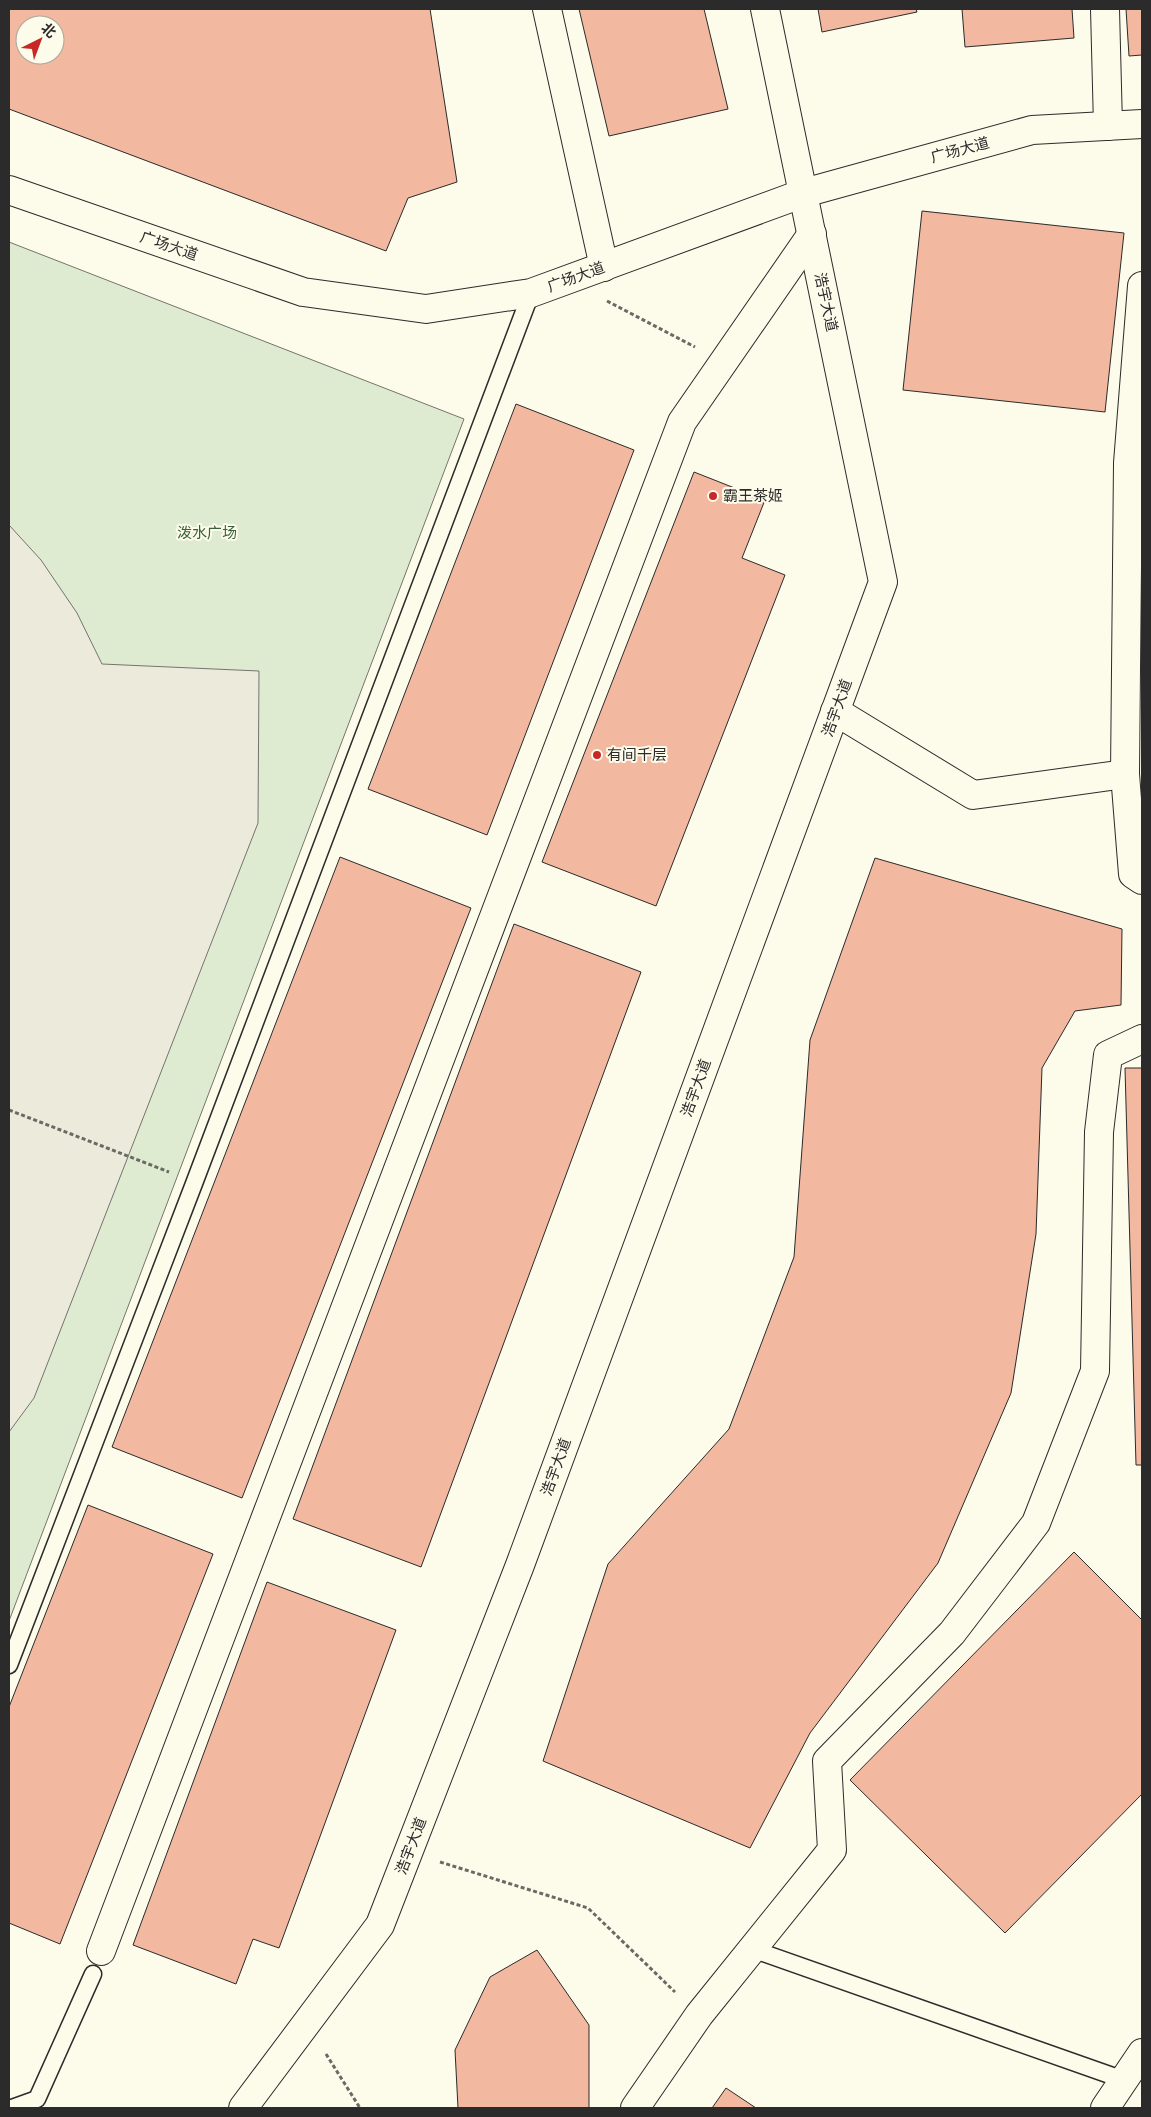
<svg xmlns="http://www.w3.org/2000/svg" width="1151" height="2117" font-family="'Exo 2','Noto Sans SC',sans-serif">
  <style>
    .green { fill: #deebd1; stroke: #74746e }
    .parking { fill: #eceadb; stroke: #74746e }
    .building { fill: #f2b8a0; stroke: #2b2b2b; fill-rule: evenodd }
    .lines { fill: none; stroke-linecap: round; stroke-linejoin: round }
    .lane-casing { stroke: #2b2b2b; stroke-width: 19 }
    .street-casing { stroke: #2b2b2b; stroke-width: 30 }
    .path { stroke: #6a6964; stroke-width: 3; stroke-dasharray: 4 2.5; stroke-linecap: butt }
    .lane { stroke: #fdfbea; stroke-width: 16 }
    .street { stroke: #fdfbea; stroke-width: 28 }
    .poi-dot { fill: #c62828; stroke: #fdfbea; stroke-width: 2 }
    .labels { text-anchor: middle; stroke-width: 4; stroke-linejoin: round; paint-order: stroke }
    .street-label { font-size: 15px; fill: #2b2b2b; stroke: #fdfbea }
    .poi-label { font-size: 15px; fill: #2b2b2b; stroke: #fdfbea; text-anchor: start }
    .park-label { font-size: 15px; fill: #34623c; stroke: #fdfbea }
  </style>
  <rect width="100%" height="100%" fill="#fdfbea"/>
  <path class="green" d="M 9,242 L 464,419 L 9,1621 Z"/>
  <path class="parking" d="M 9,525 L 41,560 L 77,613 L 102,664 L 259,671 L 258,823 L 34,1398 L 9,1432 Z"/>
  <g class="building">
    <path d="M 9,9 L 430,9 L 457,182 L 408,198 L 386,251 L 9,109 ZM 25,25 L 55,25 L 55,55 L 25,55 Z"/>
    <path d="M 579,9 L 704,9 L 728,109 L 609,136 Z"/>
    <path d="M 818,9 L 916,9 L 917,12 L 822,32 Z"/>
    <path d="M 962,9 L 1072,9 L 1074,38 L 965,47 Z"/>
    <path d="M 1126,9 L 1142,9 L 1142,55 L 1129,56 Z"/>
    <path d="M 922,211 L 1124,233 L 1105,412 L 903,390 Z"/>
    <path d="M 516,404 L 634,450 L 487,835 L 368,789 Z"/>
    <path d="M 694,472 L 765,500 L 742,558 L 785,575 L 656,906 L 542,862 Z"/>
    <path d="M 340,857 L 471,908 L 242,1498 L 112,1447 Z"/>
    <path d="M 875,858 L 1122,929 L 1121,1005 L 1075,1011 L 1042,1068 L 1036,1234 L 1011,1393 L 938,1563 L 810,1733 L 750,1848 L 543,1761 L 608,1564 L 729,1429 L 794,1257 L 810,1040 Z"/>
    <path d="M 514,924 L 641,972 L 421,1567 L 293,1519 Z"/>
    <path d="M 1125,1068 L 1142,1068 L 1142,1465 L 1136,1465 Z"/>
    <path d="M 88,1505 L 213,1554 L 60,1944 L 9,1923 L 9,1707 Z"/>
    <path d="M 1074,1552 L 1142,1620 L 1142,1794 L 1005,1933 L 850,1780 Z"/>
    <path d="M 267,1582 L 396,1630 L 279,1948 L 253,1939 L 236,1984 L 133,1945 Z"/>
    <path d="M 537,1950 L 589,2025 L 589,2108 L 458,2108 L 455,2050 L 490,1977 Z"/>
    <path d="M 726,2088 L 756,2108 L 712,2108 Z"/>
  </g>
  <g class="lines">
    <defs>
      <g id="lane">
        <path d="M 9,1665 L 195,1181 L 531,293"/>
        <path d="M 752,1949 L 1124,2080"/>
        <path d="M 12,2108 L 37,2099 L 93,1974"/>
      </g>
      <g id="street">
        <path d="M 547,9 L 604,267"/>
        <path d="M 1105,9 L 1108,126"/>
        <path d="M 9,190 L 303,292 L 426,309 L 531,293 L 804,193 L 1032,130 L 1142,124"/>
        <path d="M 1142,286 L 1128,463 L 1125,774 L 1133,874 L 1142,880"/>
        <path d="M 835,711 L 973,795 L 1125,774"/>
        <path d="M 101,1951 L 682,422 L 812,234"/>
        <path d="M 243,2108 L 380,1925 L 520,1565 L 883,582 L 765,9"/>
        <path d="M 635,2108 L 699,2015 L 832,1850 L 827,1761 L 952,1633 L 1036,1523 L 1095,1371 L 1099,1132 L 1108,1055 L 1142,1039"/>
        <path d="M 1105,2108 L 1142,2053"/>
      </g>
    </defs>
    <use href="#lane" class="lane-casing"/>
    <use href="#street" class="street-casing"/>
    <g class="path">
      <path d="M 607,301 L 695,347"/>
      <path d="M 9,1110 L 169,1172"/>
      <path d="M 440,1862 L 588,1908 L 675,1992"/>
      <path d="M 326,2054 L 360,2108"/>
    </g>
    <use href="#lane" class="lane"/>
    <use href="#street" class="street"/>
  </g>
  <g class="poi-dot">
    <circle cx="713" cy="496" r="5"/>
    <circle cx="597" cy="755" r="5"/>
  </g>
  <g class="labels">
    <g class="street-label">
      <text transform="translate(960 150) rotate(-15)" y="5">广场大道</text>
      <text transform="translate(169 246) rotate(19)" y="5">广场大道</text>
      <text transform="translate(576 277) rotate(-20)" y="5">广场大道</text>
      <text transform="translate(826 302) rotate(78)" y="5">浩宇大道</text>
      <text transform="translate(837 708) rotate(-70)" y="5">浩宇大道</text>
      <text transform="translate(696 1088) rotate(-70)" y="5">浩宇大道</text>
      <text transform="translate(556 1467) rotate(-70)" y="5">浩宇大道</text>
      <text transform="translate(411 1846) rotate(-69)" y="5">浩宇大道</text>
    </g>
    <g class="poi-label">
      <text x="723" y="501">霸王茶姬</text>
      <text x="607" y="760">有间千层</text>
    </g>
    <g class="park-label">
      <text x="207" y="538">泼水广场</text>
    </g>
  </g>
  <rect width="1151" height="2117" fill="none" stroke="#2b2b2b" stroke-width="20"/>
  <g transform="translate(40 40) rotate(42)"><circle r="24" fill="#fdfbea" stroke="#a9a89e"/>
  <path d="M0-4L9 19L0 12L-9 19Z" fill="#c62828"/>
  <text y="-8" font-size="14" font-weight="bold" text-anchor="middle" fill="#2b2b2b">北</text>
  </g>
</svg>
